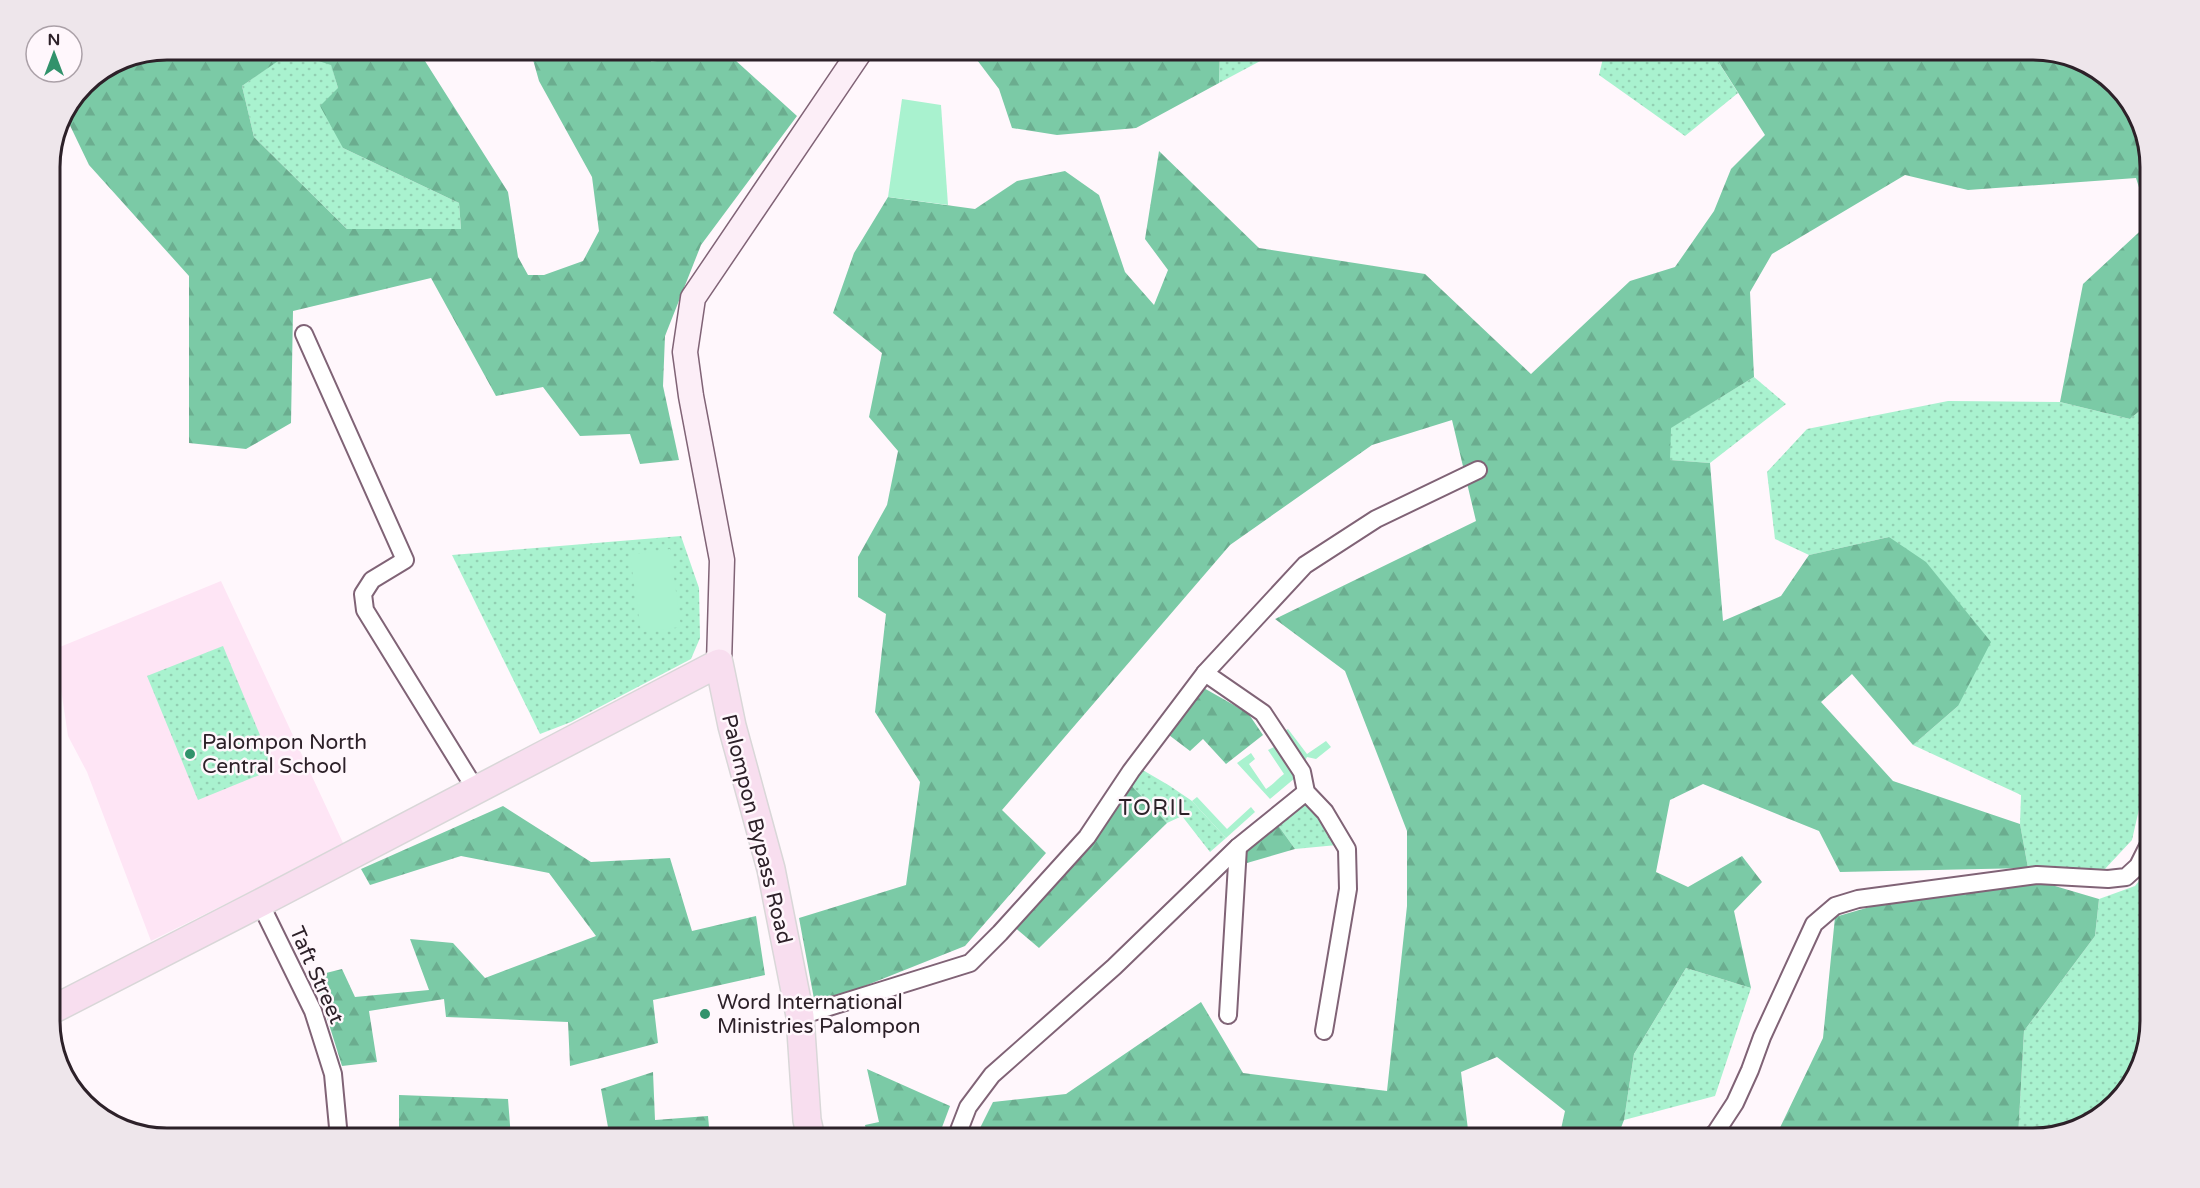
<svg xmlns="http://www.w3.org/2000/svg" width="2200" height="1188" font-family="'Varela Round',sans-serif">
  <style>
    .built { fill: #fee5f5 }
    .grass { fill: url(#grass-dots) }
    .forest { fill: url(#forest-firs); fill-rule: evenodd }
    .green { fill: #a9f2cf }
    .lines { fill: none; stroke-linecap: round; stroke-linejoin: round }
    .street-casing { stroke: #806376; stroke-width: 20 }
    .secondary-casing { stroke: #806376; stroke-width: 27 }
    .primary-casing { stroke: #d9d7d8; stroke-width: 30 }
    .street { stroke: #fff; stroke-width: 16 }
    .secondary { stroke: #fceef7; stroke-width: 24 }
    .primary { stroke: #f8deef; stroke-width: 27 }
    .poi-dot { fill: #31926b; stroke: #fff7fc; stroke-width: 2 }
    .labels { text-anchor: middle; stroke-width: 5; stroke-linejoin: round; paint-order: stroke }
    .poi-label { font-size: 21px; fill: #2d2129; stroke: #fff7fc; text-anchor: start }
    .street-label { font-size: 21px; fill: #2d2129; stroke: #fff7fc }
    .neighbourhood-label { font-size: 22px; letter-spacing: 1.5px; fill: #2d2129; stroke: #fff7fc }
    .rim { fill: none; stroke: #2d2129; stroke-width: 3 }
  </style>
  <defs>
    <pattern id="grass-dots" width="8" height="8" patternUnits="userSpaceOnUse" patternTransform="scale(1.5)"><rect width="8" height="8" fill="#a9f2cf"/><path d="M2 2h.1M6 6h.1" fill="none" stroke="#92cfb2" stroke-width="1.8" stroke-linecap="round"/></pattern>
    <pattern id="forest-firs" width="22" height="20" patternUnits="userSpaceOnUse" patternTransform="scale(1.5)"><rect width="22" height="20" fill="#7bcaa6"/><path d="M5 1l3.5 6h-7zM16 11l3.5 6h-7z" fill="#6bad8f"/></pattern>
  </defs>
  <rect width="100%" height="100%" fill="#fff7fc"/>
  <path class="built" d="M 221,581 L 344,845 L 151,941 L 87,772 L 68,736 L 55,649 Z"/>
  <g class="grass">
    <path d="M 651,50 L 720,50 L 650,63 Z"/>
    <path d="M 1220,50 L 1421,50 L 1421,59 L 1264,59 L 1219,83 Z"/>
    <path d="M 1605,50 L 1711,50 L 1738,93 L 1685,136 L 1599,75 Z"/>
    <path d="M 290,52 L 331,64 L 338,88 L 343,148 L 459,203 L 461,229 L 347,229 L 254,137 L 242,86 Z"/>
    <path d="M 1754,377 L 1786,404 L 1710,463 L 1670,460 L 1670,428 Z"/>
    <path d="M 1948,401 L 2060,402 L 2130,419 L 2150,402 L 2150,761 L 2132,840 L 2104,870 L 2028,868 L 2020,824 L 2021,795 L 1913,745 L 1958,706 L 1889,537 L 1809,555 L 1775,539 L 1767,472 L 1807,429 Z"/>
    <path d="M 681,536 L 699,588 L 700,638 L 691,659 L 571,722 L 540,734 L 452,555 Z"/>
    <path d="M 223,646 L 274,769 L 198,800 L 147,676 Z"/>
    <path d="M 1141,769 L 1170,786 L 1192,801 L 1226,838 L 1210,852 L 1182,816 L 1167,823 L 1130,784 Z"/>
    <path d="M 1303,802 L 1312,804 L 1337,845 L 1295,849 L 1275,821 Z"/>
    <path d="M 2150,867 L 2150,1021 L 2138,1073 L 2098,1119 L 2034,1138 L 2018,1138 L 2024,1031 L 2095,936 L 2099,899 L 2135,886 Z"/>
    <path d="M 1686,968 L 1751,988 L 1715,1096 L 1624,1120 L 1634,1054 Z"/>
  </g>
  <g class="forest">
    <path d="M 167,50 L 418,50 L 508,192 L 518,257 L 528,275 L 544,275 L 583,261 L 599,231 L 592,177 L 539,81 L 532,56 L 527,50 L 651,50 L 651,62 L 724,50 L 797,116 L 701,245 L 665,336 L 663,386 L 679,460 L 640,464 L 630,434 L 580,436 L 543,387 L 496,396 L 431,278 L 293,311 L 291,423 L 246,449 L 189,443 L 189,276 L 89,165 L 64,113 L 84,84 L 122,58 ZM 291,52 L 331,65 L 338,88 L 320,106 L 343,148 L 459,203 L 461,229 L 347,229 L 254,137 L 242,86 Z"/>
    <path d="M 919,50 L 1220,50 L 1219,83 L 1136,128 L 1057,135 L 1012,128 L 999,89 L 971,52 L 921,52 Z"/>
    <path d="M 1711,50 L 2033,50 L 2085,62 L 2131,102 L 2150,159 L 2150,402 L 2130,419 L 2060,402 L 2083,284 L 2150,222 L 2136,178 L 1968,190 L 1905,175 L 1772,254 L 1750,292 L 1754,377 L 1671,428 L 1670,460 L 1710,463 L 1723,621 L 1781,596 L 1809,555 L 1889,537 L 1926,562 L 1991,642 L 1958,706 L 1913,745 L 1852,674 L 1821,702 L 1893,781 L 2020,824 L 2028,868 L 1840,872 L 1819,831 L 1703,784 L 1670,800 L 1656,872 L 1688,887 L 1742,856 L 1762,882 L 1734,911 L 1751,988 L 1686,968 L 1634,1054 L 1624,1120 L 1617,1138 L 1559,1138 L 1565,1111 L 1497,1057 L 1461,1072 L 1469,1138 L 975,1138 L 993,1102 L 1066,1094 L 1201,1002 L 1243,1073 L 1387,1091 L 1407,906 L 1407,831 L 1345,671 L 1275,619 L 1476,521 L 1452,420 L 1372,445 L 1230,545 L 1002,810 L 1046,853 L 965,946 L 847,993 L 814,999 L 799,918 L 906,885 L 920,782 L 875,712 L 886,614 L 858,597 L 858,557 L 887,505 L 898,451 L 869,417 L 882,353 L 833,313 L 854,253 L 888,197 L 975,209 L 1017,181 L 1065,171 L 1099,195 L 1125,272 L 1154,305 L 1168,270 L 1145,239 L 1159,151 L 1259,248 L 1425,274 L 1531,374 L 1630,281 L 1675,267 L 1714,211 L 1731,169 L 1765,135 Z"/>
    <path d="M 1202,687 L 1248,713 L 1263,735 L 1226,764 L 1203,739 L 1190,751 L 1165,732 Z"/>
    <path d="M 1130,784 L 1167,823 L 1039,948 L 1012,925 Z"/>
    <path d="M 503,806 L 591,862 L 670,858 L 692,931 L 756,916 L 765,975 L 653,1000 L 658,1043 L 570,1066 L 568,1022 L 446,1017 L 444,999 L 369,1011 L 377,1062 L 342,1066 L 314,976 L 342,969 L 355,997 L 429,990 L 410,939 L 453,943 L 485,978 L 596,936 L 549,873 L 461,856 L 370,885 L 361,869 Z"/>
    <path d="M 1275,821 L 1295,849 L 1247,863 L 1246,847 Z"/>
    <path d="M 2038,881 L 2099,899 L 2095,936 L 2024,1031 L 2018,1138 L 1775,1138 L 1823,1038 L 1835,917 L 1908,896 Z"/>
    <path d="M 867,1069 L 950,1106 L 938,1138 L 868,1138 L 865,1125 L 879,1122 Z"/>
    <path d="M 653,1072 L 655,1120 L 708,1116 L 710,1138 L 610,1138 L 601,1089 Z"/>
    <path d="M 399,1095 L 508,1099 L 511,1138 L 464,1138 L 463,1129 L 399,1127 Z"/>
  </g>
  <g class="green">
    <path d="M 902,99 L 941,105 L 948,205 L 888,197 Z"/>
    <path d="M 670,549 L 681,627 L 641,632 L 630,555 Z"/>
    <path d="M 1288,729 L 1307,754 L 1326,741 L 1331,747 L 1316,759 L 1307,757 L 1305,761 L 1284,731 Z"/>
    <path d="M 1274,747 L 1295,778 L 1270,799 L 1237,763 L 1251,753 L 1255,759 L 1249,764 L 1266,789 C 1274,784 1278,778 1284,774 L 1268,750 Z"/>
    <path d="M 1197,797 L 1227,829 L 1251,807 L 1255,812 L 1226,838 L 1192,801 Z"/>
  </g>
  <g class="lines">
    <defs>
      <g id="street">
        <path d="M 304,334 L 405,560 L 372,580 L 363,594 L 365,610 L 476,790"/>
        <path d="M 1205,673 L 1263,713 L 1302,772 L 1306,792 L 1325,812 L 1347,849 L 1348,889 L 1324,1031"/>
        <path d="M 260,903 L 313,1011 L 333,1074 L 339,1138"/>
        <path d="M 1228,1015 L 1238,847"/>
        <path d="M 800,1016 L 970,963 L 1000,933 L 1087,837 L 1131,771 L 1205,673 L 1305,565 L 1376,519 L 1478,470"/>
        <path d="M 956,1138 L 968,1107 L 992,1075 L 1114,967 L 1238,847 L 1306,792"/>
        <path d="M 1709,1138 L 1716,1132 L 1735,1103 L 1750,1070 L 1762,1037 L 1814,924 L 1835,906 L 1858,899 L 2037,875 L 2108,879 L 2126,877 L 2138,866 L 2150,842"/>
      </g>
      <path id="secondary" d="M 719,663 L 722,560 L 691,396 L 685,352 L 693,298 L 861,50"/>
      <path id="primary" d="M 50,1011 L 260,903 L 719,663 L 732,726 L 771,869 L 800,1016 L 807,1120 L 811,1138"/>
    </defs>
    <use href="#street" class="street-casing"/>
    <use href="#secondary" class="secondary-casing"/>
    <use href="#primary" class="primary-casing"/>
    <use href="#street" class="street"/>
    <use href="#secondary" class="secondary"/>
    <use href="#primary" class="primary"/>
  </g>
  <g class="poi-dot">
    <circle cx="190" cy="754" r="6"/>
    <circle cx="705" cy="1014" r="6"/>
  </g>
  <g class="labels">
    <g class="poi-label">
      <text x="202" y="749">Palompon North<tspan x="202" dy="24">Central School</tspan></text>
      <text x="717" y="1009">Word International<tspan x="717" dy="24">Ministries Palompon</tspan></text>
    </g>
    <g class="street-label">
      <text transform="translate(757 829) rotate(76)" y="7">Palompon Bypass Road</text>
      <text transform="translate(317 975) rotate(66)" y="7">Taft Street</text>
    </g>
    <g class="neighbourhood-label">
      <text x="1155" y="815">TORIL</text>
    </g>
  </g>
  <path d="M0 0H2200V1188H0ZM167 60H2033A107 107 0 0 1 2140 167V1021A107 107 0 0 1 2033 1128H167A107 107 0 0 1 60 1021V167A107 107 0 0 1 167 60Z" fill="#eee6eb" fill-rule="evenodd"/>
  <path class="rim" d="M167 60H2033A107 107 0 0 1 2140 167V1021A107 107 0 0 1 2033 1128H167A107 107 0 0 1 60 1021V167A107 107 0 0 1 167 60Z"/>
  <g transform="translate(54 54)"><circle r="28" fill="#fff7fc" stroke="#aba1a8" stroke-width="1.5"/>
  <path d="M0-4.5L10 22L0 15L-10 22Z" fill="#31926b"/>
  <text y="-9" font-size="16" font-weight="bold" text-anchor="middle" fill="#2d2129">N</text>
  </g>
</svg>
